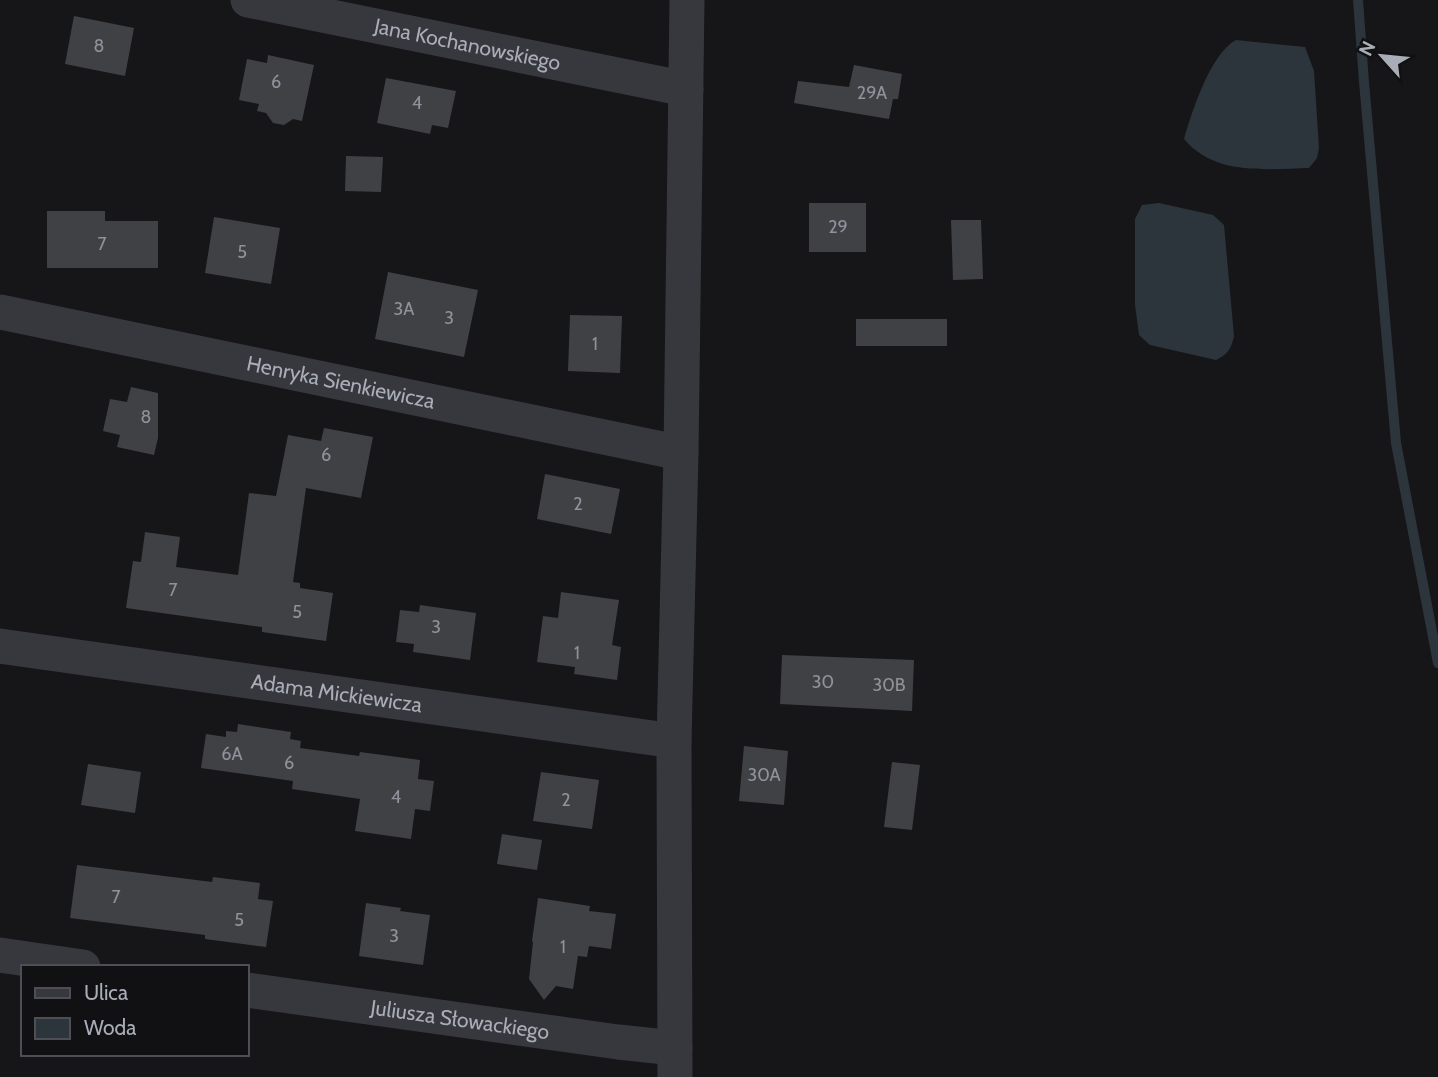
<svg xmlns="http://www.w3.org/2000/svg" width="1438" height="1077" font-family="Cabin,sans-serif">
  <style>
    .water { fill: #2c353c }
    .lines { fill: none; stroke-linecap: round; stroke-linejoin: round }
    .stream { stroke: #2c353c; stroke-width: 10 }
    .building { fill: #404145 }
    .minor { stroke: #37383d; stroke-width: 35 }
    .labels { text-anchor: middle; stroke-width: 5; stroke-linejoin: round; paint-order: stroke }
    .number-label { font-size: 18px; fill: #8e929b }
    .street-label { font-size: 21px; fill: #a8adb8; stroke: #111113 }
  </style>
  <rect width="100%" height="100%" fill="#161618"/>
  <g class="water">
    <path d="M 1236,40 L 1305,47 L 1314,71 L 1319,148 L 1317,158 L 1309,168 C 1266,169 1215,176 1184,139 C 1192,112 1210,54 1236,40 Z"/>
    <path d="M 1159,203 L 1213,215 L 1224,225 L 1234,336 C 1231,349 1228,354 1216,360 L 1150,345 L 1139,335 L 1135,305 L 1135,219 L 1142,205 Z"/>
  </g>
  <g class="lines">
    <path class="stream" d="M 1358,0 L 1364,82 L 1396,443 L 1438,663"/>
  </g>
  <g class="building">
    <path d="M 74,16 L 134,28 L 125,76 L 65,64 Z"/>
    <path d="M 268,55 L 314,65 L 302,121 L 293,119 L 284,125 L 273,123 L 266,113 L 257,111 L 259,104 L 239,100 L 247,59 L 267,63 Z"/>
    <path d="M 854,65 L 902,74 L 898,99 L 893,99 L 889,119 L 794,103 L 798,81 L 849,87 Z"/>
    <path d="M 386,78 L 456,91 L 448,128 L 432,125 L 430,134 L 377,123 Z"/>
    <path d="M 346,156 L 383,157 L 381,192 L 345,191 Z"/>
    <rect x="809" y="203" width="57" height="49"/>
    <path d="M 47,211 L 105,211 L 105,221 L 158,221 L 158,268 L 47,268 Z"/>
    <path d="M 214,217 L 280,228 L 271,284 L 205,273 Z"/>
    <path d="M 951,220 L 981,220 L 983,279 L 953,280 Z"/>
    <path d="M 388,272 L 478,290 L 464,357 L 375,339 Z"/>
    <path d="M 570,315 L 622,316 L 620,373 L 568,371 Z"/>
    <rect x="856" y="319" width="91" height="27"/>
    <path d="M 131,387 L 158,393 L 158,438 L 154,455 L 117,447 L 120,435 L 103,431 L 110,399 L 127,402 Z"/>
    <path d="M 324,428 L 373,437 L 361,498 L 306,488 L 293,582 L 300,583 L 300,588 L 333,593 L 326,641 L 262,632 L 262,627 L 126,608 L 133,561 L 141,562 L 145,532 L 180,537 L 176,567 L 238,575 L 249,493 L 276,496 L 288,435 L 321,441 Z"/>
    <path d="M 545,474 L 620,489 L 611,534 L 537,519 Z"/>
    <path d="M 561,592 L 619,600 L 612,645 L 621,647 L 617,680 L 574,674 L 575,667 L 537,662 L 543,616 L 558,618 Z"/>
    <path d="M 420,605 L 476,613 L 470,660 L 413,652 L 414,644 L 396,642 L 400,610 L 419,612 Z"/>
    <path d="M 782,655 L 914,660 L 912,711 L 780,704 Z"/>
    <path d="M 238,724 L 291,732 L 290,739 L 301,741 L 300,748 L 359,756 L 360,752 L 420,760 L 418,779 L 434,781 L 430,811 L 415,809 L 411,839 L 355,831 L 360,799 L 292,789 L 293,781 L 201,768 L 206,734 L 226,737 L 226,731 L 237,732 Z"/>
    <path d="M 744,746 L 788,751 L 784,805 L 739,801 Z"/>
    <path d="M 892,762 L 920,765 L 912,830 L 884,827 Z"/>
    <path d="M 88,764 L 141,772 L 135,813 L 81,805 Z"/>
    <path d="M 541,772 L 599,780 L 592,829 L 533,821 Z"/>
    <path d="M 502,834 L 542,840 L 537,870 L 497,864 Z"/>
    <path d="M 77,865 L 212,882 L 213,877 L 260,883 L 258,899 L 273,901 L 266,947 L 205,939 L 205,935 L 70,918 Z"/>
    <path d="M 538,898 L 590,906 L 589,911 L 616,914 L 611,949 L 589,946 L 587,957 L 578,956 L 573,989 L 556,986 L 544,1000 L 529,979 L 533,942 L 532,941 Z"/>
    <path d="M 366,903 L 401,908 L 400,911 L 430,915 L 423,965 L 359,956 Z"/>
  </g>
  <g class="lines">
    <g class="minor">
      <path id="s1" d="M 248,0 L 686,89"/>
      <path id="s2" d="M 0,312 L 681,453"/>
      <path id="s3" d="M 0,646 L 674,741"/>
      <path d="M 0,955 L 83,967"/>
      <path id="s4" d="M 247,990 L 618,1042 L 675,1048"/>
      <path d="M 675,1077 L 674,741 L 681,453 L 687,0"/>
    </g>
  </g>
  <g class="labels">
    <g class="number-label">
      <text x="99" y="52">8</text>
      <text x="276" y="88">6</text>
      <text x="872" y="99">29A</text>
      <text x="417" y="109">4</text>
      <text x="838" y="233">29</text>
      <text x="102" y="250">7</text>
      <text x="242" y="258">5</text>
      <text x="404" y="315">3A</text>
      <text x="449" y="324">3</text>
      <text x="595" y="350">1</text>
      <text x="146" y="423">8</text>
      <text x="326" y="461">6</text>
      <text x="578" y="510">2</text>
      <text x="173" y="596">7</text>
      <text x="297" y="618">5</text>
      <text x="436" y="633">3</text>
      <text x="577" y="659">1</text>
      <text x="823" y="688">30</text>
      <text x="889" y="691">30B</text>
      <text x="232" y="760">6A</text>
      <text x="289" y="769">6</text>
      <text x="764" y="781">30A</text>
      <text x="396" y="803">4</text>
      <text x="566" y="806">2</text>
      <text x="116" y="903">7</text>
      <text x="239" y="926">5</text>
      <text x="394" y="942">3</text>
      <text x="563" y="953">1</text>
    </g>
    <g class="street-label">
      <text dy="7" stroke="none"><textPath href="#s1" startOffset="224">Jana Kochanowskiego</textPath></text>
      <text dy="7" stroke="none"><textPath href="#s2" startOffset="348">Henryka Sienkiewicza</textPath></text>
      <text dy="7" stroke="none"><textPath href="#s3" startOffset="340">Adama Mickiewicza</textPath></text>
      <text dy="7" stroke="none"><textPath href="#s4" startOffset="215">Juliusza Słowackiego</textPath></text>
    </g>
  </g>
  <rect x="21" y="965" width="228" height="91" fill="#111113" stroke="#4d4f55" stroke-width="2"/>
  <rect x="35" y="988" width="35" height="10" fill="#37383d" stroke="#4d4f55" stroke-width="2"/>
  <text x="84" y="1000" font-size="21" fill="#a8adb8">Ulica</text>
  <rect x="35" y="1018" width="35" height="21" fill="#2c353c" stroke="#4d4f55" stroke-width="2"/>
  <text x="84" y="1035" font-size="21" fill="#a8adb8">Woda</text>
  <g transform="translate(1382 56) rotate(297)" stroke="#111113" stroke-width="5" paint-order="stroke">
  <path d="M0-5L12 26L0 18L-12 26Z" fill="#a8adb8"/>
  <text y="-10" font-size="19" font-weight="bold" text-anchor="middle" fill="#a8adb8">N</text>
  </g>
</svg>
